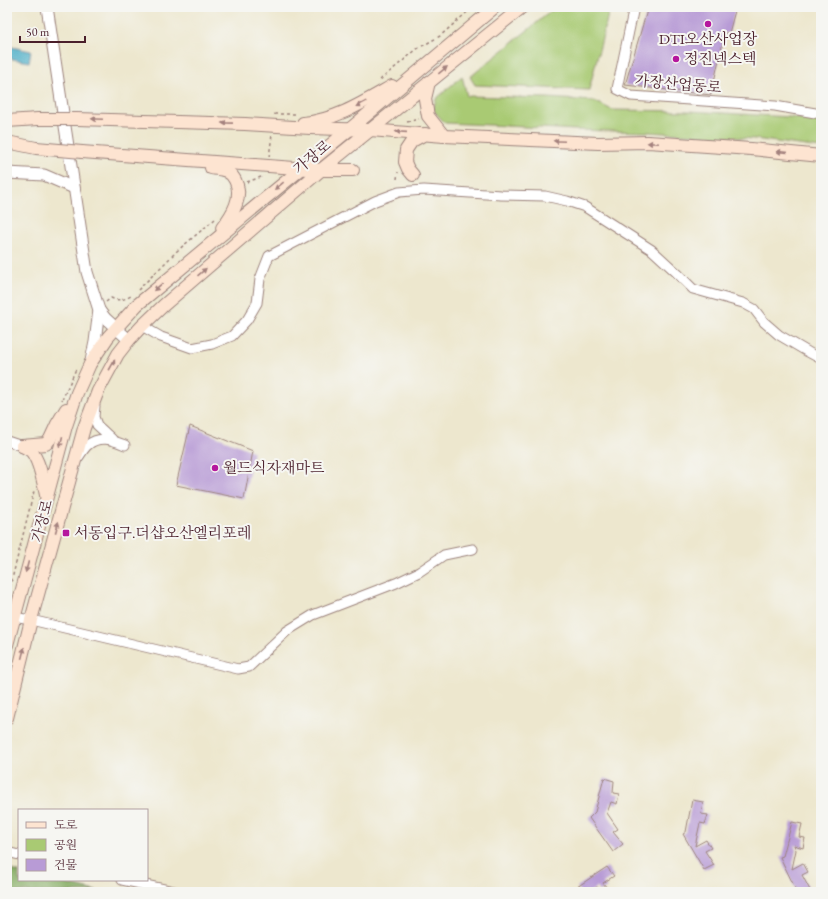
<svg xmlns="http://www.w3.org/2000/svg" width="828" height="899" font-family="'EB Garamond','Noto Serif KR',serif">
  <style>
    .green { fill: #a9ca73; stroke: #7a744f }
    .forest { fill: #86ae65; stroke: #686648 }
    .water { fill: #46acc6; stroke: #486678 }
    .building { fill: #b89bd6 }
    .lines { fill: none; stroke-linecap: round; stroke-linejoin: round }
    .minor-casing { stroke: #9c837c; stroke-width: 11 }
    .tertiary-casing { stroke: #9c837c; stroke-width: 13 }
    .secondary-casing { stroke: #9c837c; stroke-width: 14 }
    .path { stroke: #9c837c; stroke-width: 1.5; stroke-dasharray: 3 3; stroke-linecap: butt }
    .minor { stroke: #fff; stroke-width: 9 }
    .tertiary { stroke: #fff; stroke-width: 11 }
    .secondary { stroke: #fde4d1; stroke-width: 12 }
    .secondary-bridge-casing { stroke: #9c837c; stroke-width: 14; stroke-linecap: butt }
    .secondary-bridge { stroke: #fde4d1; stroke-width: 12 }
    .oneway { fill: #a4827e }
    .poi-dot { fill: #b5179e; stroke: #f6f6f2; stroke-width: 1.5 }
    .labels { text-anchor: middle; stroke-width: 4; stroke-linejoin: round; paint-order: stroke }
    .poi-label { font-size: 15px; fill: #4a1f2b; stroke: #f6f6f2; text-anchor: start }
    .street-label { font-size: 15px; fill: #4a1f2b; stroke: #f6f6f2 }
  </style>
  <rect width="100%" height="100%" fill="#f6f6f2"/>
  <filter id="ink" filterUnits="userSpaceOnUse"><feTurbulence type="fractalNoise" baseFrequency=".025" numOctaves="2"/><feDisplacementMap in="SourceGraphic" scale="8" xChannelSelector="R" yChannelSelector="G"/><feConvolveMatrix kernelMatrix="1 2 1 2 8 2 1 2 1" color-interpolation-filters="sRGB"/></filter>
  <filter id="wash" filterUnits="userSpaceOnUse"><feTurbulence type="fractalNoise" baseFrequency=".012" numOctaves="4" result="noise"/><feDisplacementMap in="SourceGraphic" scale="16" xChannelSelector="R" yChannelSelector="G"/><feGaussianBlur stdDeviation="0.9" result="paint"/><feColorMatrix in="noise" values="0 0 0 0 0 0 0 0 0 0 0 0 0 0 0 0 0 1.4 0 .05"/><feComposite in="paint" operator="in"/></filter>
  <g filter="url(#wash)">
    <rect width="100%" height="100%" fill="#ede7ce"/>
    <g class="green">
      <path d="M 556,7 L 610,7 L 589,90 L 475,85 L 470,77 Z"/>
      <path d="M 462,76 L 467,96 L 548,98 L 594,101 L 612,110 L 690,111 L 789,117 L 821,122 L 821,148 L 755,139 L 696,135 L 648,132 L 576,130 L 490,125 L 445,123 L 433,110 L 436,99 Z"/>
    </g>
    <path class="forest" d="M 8,869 L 19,872 L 19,880 L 50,880 L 100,892 L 7,892 L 7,875 Z"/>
    <path class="water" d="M 7,46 L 31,51 L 29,62 L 7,58 Z"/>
    <g id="blocks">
      <g class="building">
        <path d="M 647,7 L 736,7 L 729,33 L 725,33 L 711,95 L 625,85 L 646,14 Z"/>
        <path d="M 190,426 L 253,451 L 244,499 L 176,485 Z"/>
        <path d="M 604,778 L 614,781 L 613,793 L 619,794 L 617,804 L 611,802 L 607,813 L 618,829 L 613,832 L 623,844 L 613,852 L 589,818 L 595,812 Z"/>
        <path d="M 692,800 L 703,802 L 701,814 L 708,815 L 705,824 L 700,823 L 695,846 L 706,840 L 711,848 L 705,851 L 714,865 L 704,870 L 683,834 L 686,832 Z"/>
        <path d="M 792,822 L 802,824 L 799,837 L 805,838 L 803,848 L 794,845 L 796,850 L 792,869 L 803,863 L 808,872 L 802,875 L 811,892 L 797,892 L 780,857 L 783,856 Z"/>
        <path d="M 607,867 L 614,876 L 603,883 L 607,888 L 600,892 L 597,887 L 590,892 L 580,892 L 577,887 Z"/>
      </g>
    </g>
  </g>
  <g filter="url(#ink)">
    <use href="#blocks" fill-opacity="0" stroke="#9c837c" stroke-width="1"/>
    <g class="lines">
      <defs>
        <g id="minor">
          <path d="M 634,7 L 617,89 L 631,96 L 775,106 L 821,114"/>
          <path d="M 142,326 L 161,337 L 192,348 L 212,344 L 232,336 L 247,320 L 257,303 L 260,279 L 269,256 L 375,201 L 399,192 L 424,190 L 501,195 L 545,196 L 567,201 L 585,207 L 652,250 L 677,273 L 693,289 L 743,303 L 754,309 L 764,322 L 779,335 L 808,352 L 821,359"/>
          <path d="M 95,406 L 94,417 L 97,425 L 112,439"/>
          <path d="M 7,441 L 22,446"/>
          <path d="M 78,458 C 81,454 84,448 88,445 C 99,435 113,440 125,445"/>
          <path d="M 7,616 L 31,620 L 238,669 L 249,667 L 287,631 L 313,615 L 396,583 L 419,572 L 444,555 L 473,549"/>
          <path d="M 7,852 L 19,855"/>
          <path d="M 122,880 L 178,892"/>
        </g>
        <g id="tertiary">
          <path d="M 47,7 L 87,272 L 99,310 L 105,318 L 129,340"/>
          <path d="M 7,173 L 44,175 L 74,188"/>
          <path d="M 91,361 L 95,342 L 99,310"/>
        </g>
        <g id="secondary">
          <path d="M 429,82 L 425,99 L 428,116 L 444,136"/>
          <path d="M 77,119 L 245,124 L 310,128 L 370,130 L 444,136 L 598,143 L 648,142 L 751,149 L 821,156"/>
          <path d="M 7,121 L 38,119"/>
          <path d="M 303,123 C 336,120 364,102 392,86"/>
          <path d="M 7,142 L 36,148"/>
          <path d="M 82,152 L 321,170 L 353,170"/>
          <path d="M 211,168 C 216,169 222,169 226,171 C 230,173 233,176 235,180 C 244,197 232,215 222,228"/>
          <path d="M 413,175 L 408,169 L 405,162 L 406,150 L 412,141 L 425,134"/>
          <path d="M 22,446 L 46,444 L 50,439 L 57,424 L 66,409"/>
          <path d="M 22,446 C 25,447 28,449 31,451 C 40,461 43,482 46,495"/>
          <path d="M 7,645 L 66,426 L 77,393 L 90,364 L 108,337 L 137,305 L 262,201 L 350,129 L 495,7"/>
          <path d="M 7,718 L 31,620 L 84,428 L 98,391 L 118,354 L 129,340 L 142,326 L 164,305 L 215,261 L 321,170 L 522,7"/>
        </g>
      </defs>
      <use href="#minor" class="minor-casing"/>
      <use href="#tertiary" class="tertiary-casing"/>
      <use href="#secondary" class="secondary-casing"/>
      <g class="path">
        <path d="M 380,80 L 417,49 L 440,36 L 473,7"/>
        <path d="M 275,115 L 275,114 L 297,114"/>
        <path d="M 407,122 L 419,119"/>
        <path d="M 269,157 L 272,135"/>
        <path d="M 397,179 L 398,172"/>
        <path d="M 247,182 L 264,176"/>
        <path d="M 138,290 L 177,251 L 215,219"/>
        <path d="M 106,302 L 111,298 C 118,301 124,300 131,296"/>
        <path d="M 62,400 L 76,369"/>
        <path d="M 7,599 L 34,491"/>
      </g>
      <use href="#minor" class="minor"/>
      <use href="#tertiary" class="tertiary"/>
      <use href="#secondary" class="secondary"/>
      <defs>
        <g id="secondary-bridge">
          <path d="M 38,119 L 77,119"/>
          <path d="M 36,148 L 82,152"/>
        </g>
      </defs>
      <use href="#secondary-bridge" class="secondary-bridge-casing"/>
      <use href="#secondary-bridge" class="secondary-bridge"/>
    </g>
    <defs><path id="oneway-solid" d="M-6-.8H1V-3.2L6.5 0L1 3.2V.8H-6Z"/></defs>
    <g class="oneway">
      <use href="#oneway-solid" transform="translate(443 70) rotate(-39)"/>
      <use href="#oneway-solid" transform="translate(361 104) rotate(152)"/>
      <use href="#oneway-solid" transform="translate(97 119) rotate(-178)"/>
      <use href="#oneway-solid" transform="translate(227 123) rotate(-179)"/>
      <use href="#oneway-solid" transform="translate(401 132) rotate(-176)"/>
      <use href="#oneway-solid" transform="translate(559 141) rotate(-177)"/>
      <use href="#oneway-solid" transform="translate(653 143) rotate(-177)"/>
      <use href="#oneway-solid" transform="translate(782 152) rotate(-175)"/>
      <use href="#oneway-solid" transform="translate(279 186) rotate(141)"/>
      <use href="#oneway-solid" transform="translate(202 272) rotate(-41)"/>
      <use href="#oneway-solid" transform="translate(158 287) rotate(140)"/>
      <use href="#oneway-solid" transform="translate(112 365) rotate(-61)"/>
      <use href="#oneway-solid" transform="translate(61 442) rotate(105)"/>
      <use href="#oneway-solid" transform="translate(57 527) rotate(-75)"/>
      <use href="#oneway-solid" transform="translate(27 567) rotate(105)"/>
      <use href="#oneway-solid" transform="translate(23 653) rotate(-76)"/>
    </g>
  </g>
  <g class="poi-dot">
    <circle cx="708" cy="24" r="4"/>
    <circle cx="676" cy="59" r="4"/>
    <circle cx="215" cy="468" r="4"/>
    <rect x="62" y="529" width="8" height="8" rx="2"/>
  </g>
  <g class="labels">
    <g class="poi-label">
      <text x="708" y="44" text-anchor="middle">DTI오산사업장</text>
      <text x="684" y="64">정진넥스텍</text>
      <text x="223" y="473">월드식자재마트</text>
      <text x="74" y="538">서동입구.더샵오산엘리포레</text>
    </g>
    <g class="street-label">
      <text transform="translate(678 84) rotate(5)" y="5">가장산업동로</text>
      <text transform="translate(312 157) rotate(-40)" y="5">가장로</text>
      <text transform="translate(42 521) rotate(-75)" y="5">가장로</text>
    </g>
  </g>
  <rect width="828" height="899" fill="none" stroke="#f6f6f2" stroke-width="24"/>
  <rect x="18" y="809" width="130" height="72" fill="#f6f6f2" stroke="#b1a0a2"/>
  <rect x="26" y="822" width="20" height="6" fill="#fde4d1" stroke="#b1a0a2"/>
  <text x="54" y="829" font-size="12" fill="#4a1f2b">도로</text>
  <rect x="26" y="839" width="20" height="12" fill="#a9ca73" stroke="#b1a0a2"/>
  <text x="54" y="849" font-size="12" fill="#4a1f2b">공원</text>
  <rect x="26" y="859" width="20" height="12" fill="#b89bd6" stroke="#b1a0a2"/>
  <text x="54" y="869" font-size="12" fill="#4a1f2b">건물</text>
  <path d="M20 36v6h65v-6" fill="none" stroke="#4a1f2b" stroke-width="2"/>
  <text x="26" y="36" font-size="12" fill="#4a1f2b" stroke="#f6f6f2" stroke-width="3" paint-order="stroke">50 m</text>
</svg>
